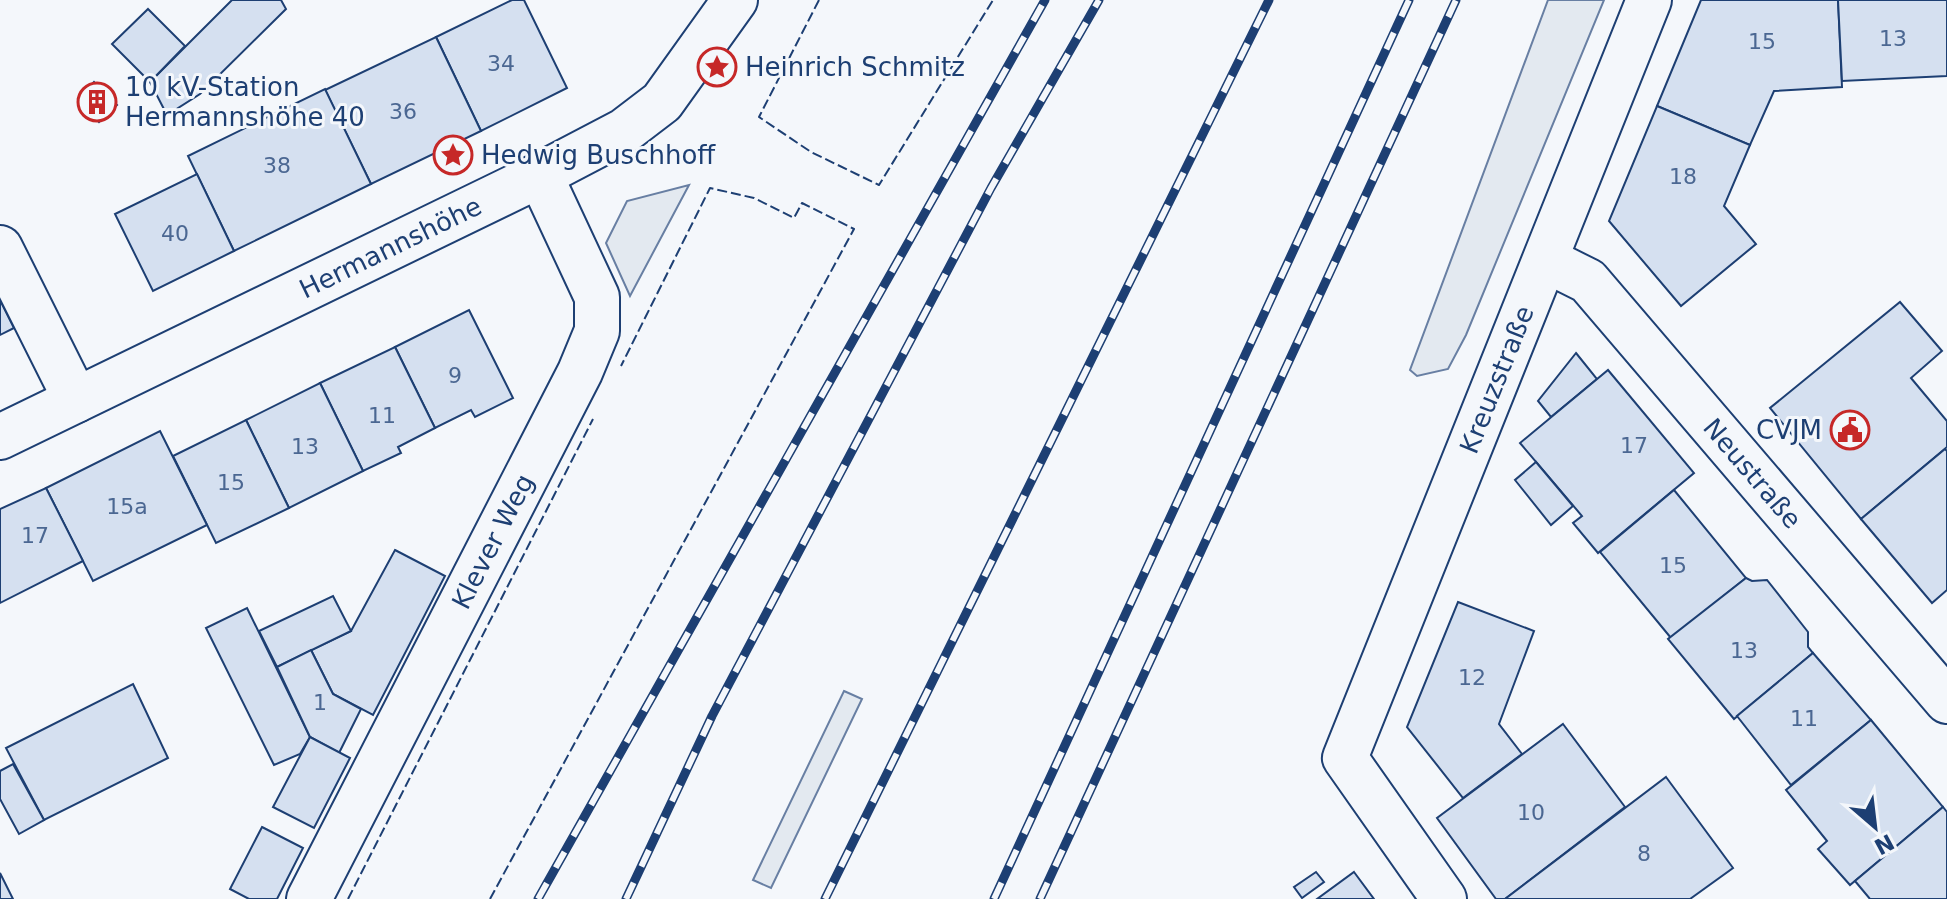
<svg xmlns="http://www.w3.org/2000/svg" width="1947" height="899" font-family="'DejaVu Sans',sans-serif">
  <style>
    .green { fill: #e3e9f0; stroke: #687fa3; stroke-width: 2 }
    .building { fill: #d5e0f0; stroke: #1d3f73; stroke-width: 2 }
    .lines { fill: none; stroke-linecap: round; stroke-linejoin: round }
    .minor-casing { stroke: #1d3f73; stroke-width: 48 }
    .minor { stroke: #f4f7fb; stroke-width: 44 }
    .rail-casing { stroke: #1d3f73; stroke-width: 9 }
    .rail { stroke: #f4f7fb; stroke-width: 6; stroke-dasharray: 18; stroke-linecap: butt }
    .fence { stroke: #1d3f73; stroke-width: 2; stroke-dasharray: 10 4; stroke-linecap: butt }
    .labels { text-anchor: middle; stroke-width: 6; stroke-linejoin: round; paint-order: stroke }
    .number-label { font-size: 22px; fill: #4b6792 }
    .poi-label { font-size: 26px; fill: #1d3f73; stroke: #f4f7fb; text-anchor: start }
    .street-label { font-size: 26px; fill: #1d3f73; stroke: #f4f7fb }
  </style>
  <rect width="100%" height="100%" fill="#f4f7fb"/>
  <g class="green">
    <path d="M 1548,0 L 1604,0 L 1466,335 L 1448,369 L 1417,376 L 1410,370 Z"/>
    <path d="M 689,185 L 630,296 L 606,243 L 627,201 Z"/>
    <path d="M 844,691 L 862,699 L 771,888 L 753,880 Z"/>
  </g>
  <g class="building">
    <path d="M 232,0 L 281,0 L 286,9 L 200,94 L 167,115 L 150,82 Z"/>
    <path d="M 512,0 L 524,0 L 567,88 L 481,131 L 436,37 Z"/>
    <path d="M 1701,0 L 1838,0 L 1842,87 L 1774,91 L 1750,145 L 1657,106 Z"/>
    <path d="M 1838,0 L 1947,0 L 1947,76 L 1842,81 Z"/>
    <path d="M 148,9 L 185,46 L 150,82 L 112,44 Z"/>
    <path d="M 436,37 L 481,131 L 371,184 L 325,90 Z"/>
    <path d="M 94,82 L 117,105 L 99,122 L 78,99 Z"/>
    <path d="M 325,89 L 371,184 L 234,251 L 188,156 Z"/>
    <path d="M 1657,106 L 1750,145 L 1724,206 L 1756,244 L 1681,306 L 1609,221 Z"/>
    <path d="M 197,174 L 234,251 L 153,291 L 115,214 Z"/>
    <path d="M 0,300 L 14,328 L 0,335 Z"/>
    <path d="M 1900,302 L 1942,351 L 1911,378 L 1947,421 L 1947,447 L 1861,519 L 1770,408 Z"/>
    <path d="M 469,310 L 513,398 L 475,417 L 471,410 L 435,428 L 395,347 Z"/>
    <path d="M 395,347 L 435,428 L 398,447 L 401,453 L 363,471 L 320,383 Z"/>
    <path d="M 1576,353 L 1597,379 L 1551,417 L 1538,401 Z"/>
    <path d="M 1608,370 L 1694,473 L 1598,553 L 1573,523 L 1582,516 L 1520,443 Z"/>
    <path d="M 320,383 L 363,471 L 289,508 L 246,420 Z"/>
    <path d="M 246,420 L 289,508 L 216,543 L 173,456 Z"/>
    <path d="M 160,431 L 207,525 L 93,581 L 46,488 Z"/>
    <path d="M 1945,449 L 1947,451 L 1947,590 L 1932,603 L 1861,519 Z"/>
    <path d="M 1536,462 L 1573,506 L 1551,525 L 1515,480 Z"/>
    <path d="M 46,488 L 83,561 L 0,603 L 0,509 Z"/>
    <path d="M 1674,490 L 1746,578 L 1671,638 L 1600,552 Z"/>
    <path d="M 395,550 L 445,576 L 373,715 L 333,694 L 311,650 L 351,631 Z"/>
    <path d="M 1746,578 L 1752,581 L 1767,580 L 1808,632 L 1808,647 L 1813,653 L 1734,719 L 1668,639 Z"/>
    <path d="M 333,596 L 351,631 L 277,667 L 259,631 Z"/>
    <path d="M 1458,602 L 1534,631 L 1499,724 L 1522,754 L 1463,798 L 1407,727 Z"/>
    <path d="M 247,608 L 310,737 L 300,754 L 274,765 L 206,628 Z"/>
    <path d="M 311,650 L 333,694 L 361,709 L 339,753 L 310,737 L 277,667 Z"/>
    <path d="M 1813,653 L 1871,720 L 1791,785 L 1737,716 Z"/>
    <path d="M 133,684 L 168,758 L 44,820 L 6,748 Z"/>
    <path d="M 1871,720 L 1943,807 L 1850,885 L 1818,849 L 1827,841 L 1786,790 Z"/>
    <path d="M 1563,724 L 1625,807 L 1505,899 L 1496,899 L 1437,818 Z"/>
    <path d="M 310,737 L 350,758 L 314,828 L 273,807 Z"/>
    <path d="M 13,764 L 44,820 L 19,834 L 0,799 L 0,771 Z"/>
    <path d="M 1666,777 L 1733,868 L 1690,899 L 1505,899 Z"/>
    <path d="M 1943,807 L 1947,812 L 1947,899 L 1870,899 L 1855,881 Z"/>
    <path d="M 262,827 L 303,848 L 277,899 L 249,899 L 230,889 Z"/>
    <path d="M 1316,872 L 1324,882 L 1302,898 L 1294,887 Z"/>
    <path d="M 1354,872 L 1374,899 L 1317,899 Z"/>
    <path d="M 0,873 L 13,899 L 0,899 Z"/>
  </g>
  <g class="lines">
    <defs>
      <g id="minor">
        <path d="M 0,248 L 76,400"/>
        <path id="s1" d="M 1546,260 L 1588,281 L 1947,701"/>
        <path id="s2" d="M 0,437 L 540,175 L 624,131 L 662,102 L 735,0"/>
        <path id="s3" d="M 309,899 L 580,372 L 597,331 L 597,297 L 540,175"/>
        <path id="s4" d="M 1444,899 L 1345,758 L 1649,0"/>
      </g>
    </defs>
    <use href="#minor" class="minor-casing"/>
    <use href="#minor" class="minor"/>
    <defs>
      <g id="rail">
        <path d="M 538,899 L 1045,0"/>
        <path d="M 626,899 L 712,716 L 991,188 L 1099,0"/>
        <path d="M 825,899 L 1269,0"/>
        <path d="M 994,899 L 1409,0"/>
        <path d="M 1040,899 L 1456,0"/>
      </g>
    </defs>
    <use href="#rail" class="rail-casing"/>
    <use href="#rail" class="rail"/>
    <g class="fence">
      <path d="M 819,0 L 759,117 L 811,152 L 879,185 L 993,0"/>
      <path d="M 348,899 L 593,419"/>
      <path d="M 490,899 L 854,229 L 802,203 L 794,218 L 754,198 L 710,188 L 621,366"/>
    </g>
  </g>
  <defs>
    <symbol id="sight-ring" viewBox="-11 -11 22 22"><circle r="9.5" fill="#f4f7fb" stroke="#c62828" stroke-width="1.5"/><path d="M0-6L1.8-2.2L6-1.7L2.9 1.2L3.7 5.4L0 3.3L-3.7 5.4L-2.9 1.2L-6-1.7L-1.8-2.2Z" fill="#c62828"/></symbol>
    <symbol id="building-ring" viewBox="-11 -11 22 22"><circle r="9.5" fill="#f4f7fb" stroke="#c62828" stroke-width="1.5"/><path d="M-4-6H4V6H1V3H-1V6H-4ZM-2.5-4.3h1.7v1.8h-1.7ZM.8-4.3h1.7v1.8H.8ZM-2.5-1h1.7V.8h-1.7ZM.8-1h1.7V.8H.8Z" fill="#c62828"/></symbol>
    <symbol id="civic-ring" viewBox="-11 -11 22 22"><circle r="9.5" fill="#f4f7fb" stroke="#c62828" stroke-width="1.5"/><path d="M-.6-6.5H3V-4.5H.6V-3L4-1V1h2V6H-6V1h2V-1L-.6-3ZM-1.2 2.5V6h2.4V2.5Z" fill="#c62828"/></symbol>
  </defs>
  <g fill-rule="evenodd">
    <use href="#sight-ring" x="695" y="45" width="44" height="44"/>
    <use href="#building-ring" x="75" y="80" width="44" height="44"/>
    <use href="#sight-ring" x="431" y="133" width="44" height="44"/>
    <use href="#civic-ring" x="1828" y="408" width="44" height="44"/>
  </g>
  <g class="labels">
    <g class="number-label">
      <text x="1893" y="46">13</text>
      <text x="1762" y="49">15</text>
      <text x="501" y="71">34</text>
      <text x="403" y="119">36</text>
      <text x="277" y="173">38</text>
      <text x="1683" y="184">18</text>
      <text x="175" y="241">40</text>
      <text x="455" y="383">9</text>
      <text x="382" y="423">11</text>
      <text x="1634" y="453">17</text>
      <text x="305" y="454">13</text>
      <text x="231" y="490">15</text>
      <text x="127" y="514">15a</text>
      <text x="35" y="543">17</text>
      <text x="1673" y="573">15</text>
      <text x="1744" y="658">13</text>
      <text x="1472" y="685">12</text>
      <text x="320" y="710">1</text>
      <text x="1804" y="726">11</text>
      <text x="1531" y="820">10</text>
      <text x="1644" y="861">8</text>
    </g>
    <g class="poi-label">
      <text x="745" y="76">Heinrich Schmitz</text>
      <text x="125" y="96">10 kV-Station<tspan x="125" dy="30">Hermannshöhe 40</tspan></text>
      <text x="481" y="164">Hedwig Buschhoff</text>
      <text x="1822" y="439" text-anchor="end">CVJM</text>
    </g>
    <g class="street-label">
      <text dy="9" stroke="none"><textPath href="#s2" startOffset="434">Hermannshöhe</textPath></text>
      <text dy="9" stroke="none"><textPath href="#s4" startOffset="580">Kreuzstraße</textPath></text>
      <text dy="9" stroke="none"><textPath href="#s1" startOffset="300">Neustraße</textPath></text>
      <text dy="9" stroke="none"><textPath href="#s3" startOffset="402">Klever Weg</textPath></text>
    </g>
  </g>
  <g transform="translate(1875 827) rotate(152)" stroke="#f4f7fb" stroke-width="6" paint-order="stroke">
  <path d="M0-6L14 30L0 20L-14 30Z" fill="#1d3f73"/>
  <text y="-12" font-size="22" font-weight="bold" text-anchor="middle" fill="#1d3f73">N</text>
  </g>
</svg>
